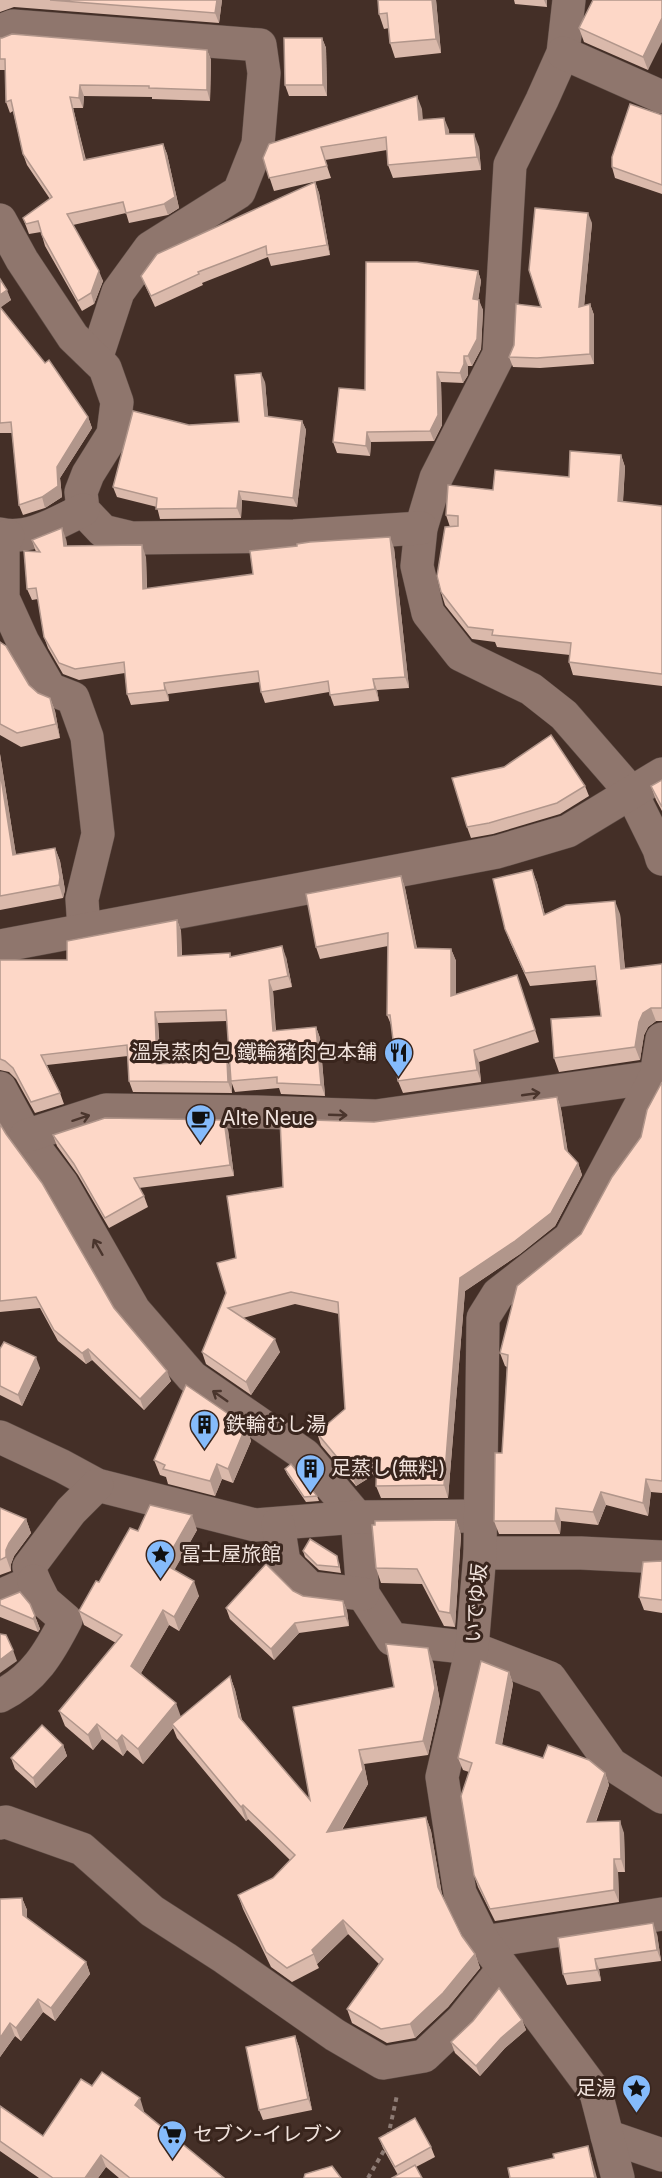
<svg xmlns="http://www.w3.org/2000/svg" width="662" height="2178" font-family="Inter,'Noto Sans JP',sans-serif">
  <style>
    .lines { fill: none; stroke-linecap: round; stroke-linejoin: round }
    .street-casing { stroke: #5e4c45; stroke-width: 34 }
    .secondary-casing { stroke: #5e4c45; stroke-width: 34 }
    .path { stroke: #8d7b74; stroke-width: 4; stroke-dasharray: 4.5 4.5; stroke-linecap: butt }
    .street { stroke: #8f766d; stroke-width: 33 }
    .secondary { stroke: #8f766d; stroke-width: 33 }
    .wall { fill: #dab9ab }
    .shaded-wall { fill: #b1968b }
    .building { fill: #fdd7c7; stroke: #b1968b; stroke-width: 1.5 }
    .oneway { stroke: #4a352d }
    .labels { text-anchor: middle; stroke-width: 6; stroke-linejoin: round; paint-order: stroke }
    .poi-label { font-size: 20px; fill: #f1e3dd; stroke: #39251d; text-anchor: start }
    .street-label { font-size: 20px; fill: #f1e3dd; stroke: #39251d }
  </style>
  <rect width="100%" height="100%" fill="#442f27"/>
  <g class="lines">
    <defs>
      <g id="street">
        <path d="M 569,0 L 563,53 L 542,100 L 510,165 L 499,354 L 436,478 L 421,528 L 417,566 L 428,613 L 461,655 L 531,689 L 564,715 L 631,792 L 659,849 L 662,859"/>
        <path d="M 0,31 L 13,26 L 260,45 L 264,73 L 258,144 L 239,192 L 150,248 L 118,292 L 96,359"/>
        <path d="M 563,53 L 662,97"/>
        <path d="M 0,220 L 22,260 L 73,337 L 105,368 L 117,402 L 113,434 L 88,474 L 81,492 L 83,510 L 103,531 L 132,538 L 294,536 L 421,528"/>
        <path d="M 0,534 C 28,541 58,522 83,510"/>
        <path d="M 8,536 L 3,544 L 3,598 L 23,642 L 50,689 L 73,698 L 87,737 L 98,834 L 82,899 L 84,930"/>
        <path d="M 0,1088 L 26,1136 L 62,1184 L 134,1310 L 192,1377 L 305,1455 L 357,1517 L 363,1594 L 392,1639 L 472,1648 L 550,1678 L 611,1764 L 662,1797"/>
        <path d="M 26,1136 L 106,1110 L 257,1112 L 376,1116 L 662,1076"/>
        <path d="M 0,1437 L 62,1466 L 97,1485 L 255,1525 L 357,1517 L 481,1516"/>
        <path d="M 278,1524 L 284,1562 L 310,1588 L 363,1594"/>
        <path d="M 480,1553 L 581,1553 L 662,1557"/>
        <path d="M 0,1596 L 34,1581 L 29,1567 L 71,1511 L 97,1485"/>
        <path d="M 0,1696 C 34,1679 49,1653 66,1620 L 44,1601 L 34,1581"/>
        <path d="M 0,1823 L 6,1822 L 82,1849 L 152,1911 L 225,1958 L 335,2035 L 383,2063 L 424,2056 L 462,2020 L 503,1969"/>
        <path d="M 484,1942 L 662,1914"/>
        <path d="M 607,2136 L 662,2155"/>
        <path d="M 618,2178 L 596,2093 L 484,1942 L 460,1893 L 442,1777 L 472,1648 L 480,1553 L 483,1318 L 498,1294 L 570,1238 L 656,1076 L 662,1039"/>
      </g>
      <path id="secondary" d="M 0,946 L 497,852 L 568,831 L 662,774"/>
    </defs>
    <use href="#street" class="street-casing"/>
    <use href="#secondary" class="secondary-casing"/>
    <g class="path">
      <path d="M 388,2137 L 397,2095"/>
      <path d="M 368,2178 L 386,2147"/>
    </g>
    <use href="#street" class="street"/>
    <use href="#secondary" class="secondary"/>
  </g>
  <g class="wall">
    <path d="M 0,0 L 222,0 L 219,23 L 14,7 L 0,12 Z"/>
    <path d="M 378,0 L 436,0 L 441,53 L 395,58 L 390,43 L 389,28 L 384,29 L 379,14 Z"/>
    <path d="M 514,0 L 547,0 L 547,7 L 515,4 Z"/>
    <path d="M 662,0 L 648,70 L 584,42 L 579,28 Z"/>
    <path d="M 0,38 L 207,50 L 211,60 L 210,101 L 152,99 L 152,97 L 84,96 L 83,108 L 73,108 L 86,160 L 163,144 L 167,154 L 179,208 L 168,215 L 129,223 L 126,213 L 73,225 L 103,281 L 94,304 L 82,311 L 45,246 L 41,232 L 29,234 L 23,218 L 50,199 L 27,165 L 23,154 L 13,111 L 10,113 L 6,102 L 5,70 L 0,70 Z"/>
    <path d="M 322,38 L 326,48 L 327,96 L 289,96 L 285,85 Z"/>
    <path d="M 422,109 L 422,120 L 449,130 L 449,134 L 479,147 L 481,170 L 393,178 L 388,165 L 387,150 L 325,160 L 331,178 L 274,191 L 263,158 Z"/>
    <path d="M 662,115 L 662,194 L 615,178 L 612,167 Z"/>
    <path d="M 315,182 L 319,193 L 330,255 L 271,266 L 268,257 L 202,283 L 203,285 L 155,307 L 141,276 Z"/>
    <path d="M 592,223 L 584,306 L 590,304 L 594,315 L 594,364 L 540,368 L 513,367 L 509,357 Z"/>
    <path d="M 478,271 L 481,281 L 478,300 L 483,310 L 481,349 L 472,366 L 468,366 L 468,375 L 463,383 L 441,382 L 442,425 L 434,441 L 371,442 L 370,456 L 337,453 L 333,442 Z"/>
    <path d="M 0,279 L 11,300 L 0,307 L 88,417 L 92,428 L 60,478 L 62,497 L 45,508 L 23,515 L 19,505 L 12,433 L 0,433 Z"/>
    <path d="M 265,382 L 268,417 L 302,421 L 306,430 L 297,507 L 242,500 L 241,518 L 160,519 L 157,507 L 117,497 L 113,487 L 189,425 L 239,422 Z"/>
    <path d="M 621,455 L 625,467 L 623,502 L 662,506 L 662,686 L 573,675 L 569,662 L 570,655 L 497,647 L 495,642 L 472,639 L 445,605 L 441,592 L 450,527 L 446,515 L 493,490 L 569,477 Z"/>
    <path d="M 66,539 L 67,546 L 146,557 L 147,589 L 253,574 L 394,548 L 409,688 L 377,690 L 379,701 L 334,706 L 329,692 L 265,703 L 261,692 L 260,682 L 168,694 L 169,701 L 131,705 L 127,694 L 125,673 L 79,680 L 63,674 L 48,648 L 44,637 L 38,599 L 32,600 L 27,589 L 36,552 L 32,540 Z"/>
    <path d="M 0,642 L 29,685 L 38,693 L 50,698 L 55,711 L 60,738 L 21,747 L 0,735 Z"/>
    <path d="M 0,754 L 16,855 L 55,848 L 60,861 L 65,890 L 63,898 L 0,910 Z"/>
    <path d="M 662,780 L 662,811 L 656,800 L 651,786 Z"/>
    <path d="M 585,786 L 589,796 L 560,814 L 493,834 L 471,838 L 467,827 Z"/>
    <path d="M 532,870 L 537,883 L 545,915 L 620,914 L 625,969 L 662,964 L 662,1021 L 656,1021 L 648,1027 L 644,1035 L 640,1060 L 559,1072 L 554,1058 L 601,1016 L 596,980 L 530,986 L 510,942 L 505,929 Z"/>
    <path d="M 401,876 L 405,888 L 417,948 L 451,949 L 456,961 L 456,995 L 517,975 L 539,1042 L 479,1062 L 481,1082 L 403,1093 L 398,1081 L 392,1027 L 387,1015 L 388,946 L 320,959 L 316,947 Z"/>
    <path d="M 177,920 L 181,931 L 182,956 L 230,953 L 231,956 L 286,957 L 292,987 L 273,991 L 276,1031 L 316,1027 L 320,1038 L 325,1096 L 281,1094 L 279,1088 L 235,1092 L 231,1081 L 227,1021 L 158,1023 L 161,1064 L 227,1060 L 231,1071 L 232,1093 L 133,1092 L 129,1081 L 128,1056 L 47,1065 L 60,1093 L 64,1104 L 35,1113 L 16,1079 L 9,1072 L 0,1070 L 0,960 L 67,960 Z"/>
    <path d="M 662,1082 L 662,1493 L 651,1492 L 648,1516 L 606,1505 L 598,1525 L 561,1521 L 560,1534 L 499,1534 L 494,1521 L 502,1453 L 507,1367 L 505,1366 L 500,1353 L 581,1234 L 641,1137 Z"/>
    <path d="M 557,1097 L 561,1109 L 568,1153 L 578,1163 L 582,1175 L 555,1226 L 520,1254 L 465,1291 L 448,1498 L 381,1498 L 376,1486 L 377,1473 L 356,1486 L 321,1445 L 317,1433 L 345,1409 L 339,1314 L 295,1304 L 243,1318 L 280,1352 L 251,1395 L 206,1364 L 202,1352 L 226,1293 L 236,1258 L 283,1187 L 374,1122 Z"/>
    <path d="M 0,1124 L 114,1308 L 171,1381 L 144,1410 L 92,1360 L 86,1364 L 58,1341 L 40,1308 L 0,1312 Z"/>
    <path d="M 228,1130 L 234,1176 L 139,1188 L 144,1196 L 148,1207 L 109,1228 L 78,1175 L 57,1146 L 53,1135 Z"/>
    <path d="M 0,1349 L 40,1368 L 22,1406 L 0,1395 Z"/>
    <path d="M 246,1426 L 251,1441 L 233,1483 L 222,1479 L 215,1496 L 168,1484 L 166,1477 L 160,1475 L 154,1460 Z"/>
    <path d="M 285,1469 L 317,1496 L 319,1501 L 306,1502 L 287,1474 Z"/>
    <path d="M 0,1508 L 26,1519 L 31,1533 L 14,1556 L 11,1564 L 11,1571 L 0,1575 Z"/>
    <path d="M 456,1520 L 461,1535 L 455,1627 L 444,1626 L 422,1584 L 381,1583 L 376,1568 Z"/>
    <path d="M 197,1530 L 174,1570 L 199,1596 L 179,1631 L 169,1625 L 141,1673 L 181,1717 L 230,1676 L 235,1690 L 242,1720 L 310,1800 L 394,1687 L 433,1662 L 440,1702 L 428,1755 L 364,1764 L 368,1784 L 342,1830 L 426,1817 L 431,1831 L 442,1895 L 462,1936 L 475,1954 L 480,1968 L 448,2007 L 415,2038 L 387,2043 L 352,2023 L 347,2009 L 379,1964 L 348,1934 L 317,1964 L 319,1968 L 292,1982 L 271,1967 L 243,1909 L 238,1895 L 273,1878 L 290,1860 L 248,1819 L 246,1821 L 177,1738 L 173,1728 L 143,1764 L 127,1750 L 123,1756 L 102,1739 L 93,1750 L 65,1726 L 59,1711 L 116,1643 L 84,1625 L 79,1611 L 99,1582 L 138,1531 Z"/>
    <path d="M 303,1551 L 339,1562 L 341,1573 L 319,1570 L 305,1557 Z"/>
    <path d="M 662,1561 L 662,1613 L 644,1610 L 639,1597 Z"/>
    <path d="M 293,1591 L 303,1596 L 343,1601 L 347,1611 L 349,1626 L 299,1633 L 274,1660 L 230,1619 L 226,1608 Z"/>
    <path d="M 0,1600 L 35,1616 L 40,1629 L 38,1632 L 0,1617 Z"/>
    <path d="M 509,1672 L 513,1684 L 502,1745 L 543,1758 L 605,1773 L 609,1785 L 596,1822 L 624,1833 L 625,1872 L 618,1872 L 619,1902 L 495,1921 L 478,1887 L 474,1875 L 469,1772 L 463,1770 L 458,1758 Z"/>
    <path d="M 63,1745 L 67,1756 L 36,1788 L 15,1769 L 11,1758 Z"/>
    <path d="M 22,1898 L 27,1910 L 27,1918 L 86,1962 L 90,1974 L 55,2021 L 43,2012 L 21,2041 L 15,2036 L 0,2057 L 0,1899 Z"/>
    <path d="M 657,1934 L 661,1961 L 599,1969 L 601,1981 L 567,1985 L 563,1974 L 558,1938 Z"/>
    <path d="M 522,2020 L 526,2030 L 505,2048 L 480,2076 L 455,2053 L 451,2042 Z"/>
    <path d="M 295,2036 L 299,2047 L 312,2110 L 263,2120 L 259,2110 Z"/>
    <path d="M 92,2086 L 144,2111 L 143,2112 L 224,2178 L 119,2178 L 106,2167 L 98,2178 L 39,2178 L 0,2151 L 0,2106 L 43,2136 Z"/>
    <path d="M 379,2138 L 431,2147 L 435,2157 L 416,2167 L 398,2175 L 383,2148 Z"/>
  </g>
  <g class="shaded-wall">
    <path d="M 217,0 L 222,0 L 219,23 L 215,13 Z"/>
    <path d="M 432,0 L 436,0 L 441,53 L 436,39 Z"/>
    <path d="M 544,0 L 547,0 L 547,7 Z"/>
    <path d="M 662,18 L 662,42 L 648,70 L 643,57 Z"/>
    <path d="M 322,38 L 326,48 L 327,96 L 323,85 Z"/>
    <path d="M 207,50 L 211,60 L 210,101 L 207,90 Z"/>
    <path d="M 80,85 L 84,96 L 83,108 L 79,98 Z"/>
    <path d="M 417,96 L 422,109 L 424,132 L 419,120 Z"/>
    <path d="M 70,97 L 73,108 L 88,171 L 84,160 Z"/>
    <path d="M 444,118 L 449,130 L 450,146 L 446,134 Z"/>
    <path d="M 474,134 L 479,147 L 481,170 L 477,157 Z"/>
    <path d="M 163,144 L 167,154 L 179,208 L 168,215 L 164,204 Z"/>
    <path d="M 315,182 L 319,193 L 330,255 L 327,245 Z"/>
    <path d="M 588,213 L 592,223 L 583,318 L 579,307 Z"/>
    <path d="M 99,271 L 103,281 L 94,304 L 91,293 Z"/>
    <path d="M 478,271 L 481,281 L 477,309 L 473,299 Z"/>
    <path d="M 7,290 L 11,300 L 0,308 L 0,295 Z"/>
    <path d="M 479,300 L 483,310 L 481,349 L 472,366 L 468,356 Z"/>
    <path d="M 590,304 L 594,315 L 594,364 L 590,354 Z"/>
    <path d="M 464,356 L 468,366 L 468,375 L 463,383 L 460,373 Z"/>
    <path d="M 437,372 L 441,382 L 442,425 L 434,441 L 430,431 Z"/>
    <path d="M 261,373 L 265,382 L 269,426 L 265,416 Z"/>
    <path d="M 88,417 L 92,428 L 60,478 L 62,497 L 45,508 L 42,497 L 57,467 Z"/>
    <path d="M 302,421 L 306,430 L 297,507 L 293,498 Z"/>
    <path d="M 367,432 L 371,442 L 370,456 L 366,446 Z"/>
    <path d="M 621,455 L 625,467 L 622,514 L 618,501 Z"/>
    <path d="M 239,491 L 242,500 L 241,518 L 237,508 Z"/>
    <path d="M 62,528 L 66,539 L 68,557 L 64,546 Z"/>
    <path d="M 390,537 L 394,548 L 409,688 L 405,677 Z"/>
    <path d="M 142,545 L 146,557 L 147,600 L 143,589 Z"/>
    <path d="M 373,679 L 377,690 L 379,701 L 375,689 Z"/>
    <path d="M 164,683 L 168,694 L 169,701 L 165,690 Z"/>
    <path d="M 50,698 L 55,711 L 60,738 L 56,724 Z"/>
    <path d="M 0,754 L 18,868 L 13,855 L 0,771 Z"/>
    <path d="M 55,848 L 60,861 L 65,890 L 63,898 L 59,885 Z"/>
    <path d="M 532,870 L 537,883 L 548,929 L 544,915 Z"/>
    <path d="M 401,876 L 405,888 L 419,960 L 415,948 Z"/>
    <path d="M 615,901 L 620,914 L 626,983 L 621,969 Z"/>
    <path d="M 177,920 L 181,931 L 182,967 L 178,956 Z"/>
    <path d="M 282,946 L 286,957 L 292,987 L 288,976 Z"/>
    <path d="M 451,949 L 456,961 L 456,1008 L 451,996 Z"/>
    <path d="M 269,980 L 273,991 L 276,1042 L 273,1031 Z"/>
    <path d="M 651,1008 L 656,1021 L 648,1027 L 644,1035 L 640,1060 L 635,1047 L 639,1022 L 643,1013 Z"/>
    <path d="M 155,1012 L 158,1023 L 161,1075 L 157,1064 Z"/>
    <path d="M 316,1027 L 320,1038 L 325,1096 L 321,1085 Z"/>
    <path d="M 474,1050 L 479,1062 L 481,1082 L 477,1070 Z"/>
    <path d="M 227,1060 L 231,1071 L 232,1093 L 228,1082 Z"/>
    <path d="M 557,1097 L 561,1109 L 569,1161 L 565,1149 Z"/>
    <path d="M 224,1120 L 228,1130 L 234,1176 L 230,1165 Z"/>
    <path d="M 578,1163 L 582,1175 L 555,1226 L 520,1254 L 465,1291 L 448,1498 L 444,1485 L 460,1278 Z"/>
    <path d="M 275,1339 L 280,1352 L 251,1395 L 246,1382 Z"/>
    <path d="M 88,1349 L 92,1360 L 86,1364 L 82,1353 Z"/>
    <path d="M 36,1357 L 40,1368 L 22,1406 L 18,1395 Z"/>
    <path d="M 167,1371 L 171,1381 L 144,1410 L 140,1399 Z"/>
    <path d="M 246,1426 L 251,1441 L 233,1483 L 228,1469 Z"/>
    <path d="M 377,1458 L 381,1470 L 356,1486 L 351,1474 Z"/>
    <path d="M 217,1464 L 222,1479 L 215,1496 L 210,1481 Z"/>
    <path d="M 646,1479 L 651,1492 L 648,1516 L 643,1503 Z"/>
    <path d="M 601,1492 L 606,1505 L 598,1525 L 593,1512 Z"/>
    <path d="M 556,1508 L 561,1521 L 560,1534 L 555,1521 Z"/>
    <path d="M 192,1515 L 197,1530 L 170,1578 L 164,1564 Z"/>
    <path d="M 26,1519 L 31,1533 L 14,1556 L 11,1564 L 11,1571 L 6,1557 L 6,1550 L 9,1543 Z"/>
    <path d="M 456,1520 L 461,1535 L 455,1627 L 450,1613 Z"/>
    <path d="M 194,1581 L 199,1596 L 179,1631 L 174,1617 Z"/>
    <path d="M 343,1601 L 347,1611 L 349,1626 L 345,1616 Z"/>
    <path d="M 163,1610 L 169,1625 L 137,1680 L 131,1666 Z"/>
    <path d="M 35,1616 L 40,1629 L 38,1632 L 33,1619 Z"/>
    <path d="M 295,1623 L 299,1633 L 274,1660 L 271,1649 Z"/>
    <path d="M 428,1648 L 433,1662 L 440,1702 L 428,1755 L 423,1741 Z"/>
    <path d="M 13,1650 L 17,1661 L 0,1673 L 0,1660 Z"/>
    <path d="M 509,1672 L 513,1684 L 500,1755 L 496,1743 Z"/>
    <path d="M 230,1676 L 235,1690 L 244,1731 L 239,1717 Z"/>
    <path d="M 176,1703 L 181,1717 L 172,1724 L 173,1728 L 143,1764 L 138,1749 Z"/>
    <path d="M 97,1724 L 102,1739 L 93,1750 L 88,1735 Z"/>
    <path d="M 122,1735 L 127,1750 L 123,1756 L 117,1741 Z"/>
    <path d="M 63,1745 L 67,1756 L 36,1788 L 33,1778 Z"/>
    <path d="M 359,1750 L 364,1764 L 368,1784 L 332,1846 L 327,1832 Z"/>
    <path d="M 605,1773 L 609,1785 L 591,1834 L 587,1822 Z"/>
    <path d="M 243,1805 L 248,1819 L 246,1821 L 241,1807 Z"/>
    <path d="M 426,1817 L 431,1831 L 443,1901 L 438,1887 Z"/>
    <path d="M 620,1821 L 624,1833 L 625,1872 L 621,1859 Z"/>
    <path d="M 614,1859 L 618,1872 L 619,1902 L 614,1890 Z"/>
    <path d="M 22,1898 L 27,1910 L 27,1927 L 23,1915 Z"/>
    <path d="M 343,1920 L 348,1934 L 317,1964 L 312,1950 Z"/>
    <path d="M 653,1923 L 657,1934 L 661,1961 L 657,1950 Z"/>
    <path d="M 475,1954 L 480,1968 L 448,2007 L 415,2038 L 410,2024 Z"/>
    <path d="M 595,1959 L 599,1969 L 601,1981 L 597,1970 Z"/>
    <path d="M 86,1962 L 90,1974 L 55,2021 L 51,2008 Z"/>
    <path d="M 38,1999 L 43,2012 L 21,2041 L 16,2028 Z"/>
    <path d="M 522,2020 L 526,2030 L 505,2048 L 480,2076 L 476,2066 L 501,2038 Z"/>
    <path d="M 10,2023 L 15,2036 L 0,2057 L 0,2038 Z"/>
    <path d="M 295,2036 L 299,2047 L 312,2110 L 308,2099 Z"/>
    <path d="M 140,2098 L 144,2111 L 139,2118 L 135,2105 Z"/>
    <path d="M 588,2146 L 591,2156 L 597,2178 L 595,2178 Z"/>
    <path d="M 101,2155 L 106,2167 L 98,2178 L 85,2178 Z"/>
  </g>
  <g class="building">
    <path d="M 50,0 L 217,0 L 215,13 Z"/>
    <path d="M 378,0 L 432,0 L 436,39 L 390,43 L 387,13 L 379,14 Z"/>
    <path d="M 593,0 L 662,0 L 662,18 L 643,57 L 579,28 Z"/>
    <path d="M 12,34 L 207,50 L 207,90 L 149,88 L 149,86 L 80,85 L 79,98 L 70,97 L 84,160 L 163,144 L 175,197 L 164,204 L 126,213 L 123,202 L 67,214 L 99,271 L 91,293 L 78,301 L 42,235 L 38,221 L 26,224 L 23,218 L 52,197 L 23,154 L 11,100 L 6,102 L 5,59 L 0,59 L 0,38 L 2,38 Z"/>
    <path d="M 284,38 L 322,38 L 323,85 L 285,85 Z"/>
    <path d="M 417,96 L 419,120 L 444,118 L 446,134 L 474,134 L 477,157 L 388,165 L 386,137 L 321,147 L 327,166 L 269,178 L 263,158 L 269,144 Z"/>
    <path d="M 630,104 L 662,115 L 662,185 L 612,167 L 612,157 Z"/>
    <path d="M 315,182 L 327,245 L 267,255 L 266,246 L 198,272 L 199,274 L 151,296 L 141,276 L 157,254 Z"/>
    <path d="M 535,208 L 588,213 L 579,307 L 590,304 L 590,354 L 537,358 L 509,357 L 514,345 L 516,304 L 541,307 L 529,270 Z"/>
    <path d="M 366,262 L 417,262 L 478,271 L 473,299 L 479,300 L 477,339 L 468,356 L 464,356 L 464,364 L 460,373 L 437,372 L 438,415 L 430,431 L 367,432 L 366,446 L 333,442 L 339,388 L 365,390 Z"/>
    <path d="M 0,279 L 7,290 L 0,295 Z"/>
    <path d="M 0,307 L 45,363 L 49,360 L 88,417 L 57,467 L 58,486 L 42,497 L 19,505 L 11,422 L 0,423 Z"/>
    <path d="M 261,373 L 265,416 L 302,421 L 293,498 L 239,491 L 237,508 L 156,509 L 157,498 L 113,487 L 133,411 L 189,425 L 239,422 L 235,375 Z"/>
    <path d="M 570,451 L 621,455 L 618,501 L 662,506 L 662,674 L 569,662 L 571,643 L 492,635 L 493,630 L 468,627 L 441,592 L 437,576 L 445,527 L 458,526 L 458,516 L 446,515 L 448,485 L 493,490 L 495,470 L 569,477 Z"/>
    <path d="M 62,528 L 64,546 L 142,545 L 143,589 L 253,574 L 250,551 L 297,546 L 297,544 L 310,542 L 390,537 L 405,677 L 373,679 L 375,689 L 330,695 L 328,681 L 261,692 L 258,671 L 164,683 L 165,690 L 127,694 L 124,662 L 75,669 L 59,663 L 44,637 L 36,588 L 27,589 L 24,551 L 40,552 L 32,540 Z"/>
    <path d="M 0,642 L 6,646 L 29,685 L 38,693 L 50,698 L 56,724 L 17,733 L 0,724 Z"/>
    <path d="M 551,735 L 585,786 L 557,803 L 489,823 L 467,827 L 452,778 L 504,767 Z"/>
    <path d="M 0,771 L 13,855 L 55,848 L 60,877 L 59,885 L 0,896 Z"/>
    <path d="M 662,780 L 662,807 L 651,786 Z"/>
    <path d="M 532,870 L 544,915 L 566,905 L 615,901 L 621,969 L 662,964 L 662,1008 L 651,1008 L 643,1013 L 639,1022 L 635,1047 L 554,1058 L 551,1019 L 601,1016 L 595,966 L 525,973 L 505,929 L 493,879 Z"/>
    <path d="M 401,876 L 415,948 L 451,949 L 451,996 L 517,975 L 535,1030 L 474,1050 L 477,1070 L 398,1081 L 390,1015 L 387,1015 L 388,933 L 316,947 L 306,894 Z"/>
    <path d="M 177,920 L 178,956 L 230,953 L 230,957 L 282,946 L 288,976 L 269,980 L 273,1031 L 316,1027 L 321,1085 L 277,1083 L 277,1077 L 231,1081 L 226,1010 L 155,1012 L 157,1064 L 227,1060 L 228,1082 L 129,1081 L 127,1045 L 41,1055 L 60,1093 L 31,1102 L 13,1068 L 5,1061 L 0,1059 L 0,960 L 67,960 L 67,941 Z"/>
    <path d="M 662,1082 L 662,1481 L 646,1479 L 643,1503 L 601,1492 L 593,1512 L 556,1508 L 555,1521 L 494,1521 L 495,1453 L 502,1453 L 508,1355 L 500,1353 L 517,1286 L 581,1234 L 612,1177 L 641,1137 L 647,1110 Z"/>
    <path d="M 557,1097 L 565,1149 L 578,1163 L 551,1213 L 515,1241 L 460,1278 L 444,1485 L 376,1486 L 377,1458 L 351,1474 L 317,1433 L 345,1409 L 338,1302 L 291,1292 L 228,1308 L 275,1339 L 246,1382 L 202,1352 L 226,1293 L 217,1263 L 236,1258 L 227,1196 L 283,1187 L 280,1119 L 374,1122 Z"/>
    <path d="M 105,1118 L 224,1120 L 230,1165 L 134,1178 L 144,1196 L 105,1218 L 74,1164 L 53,1135 Z"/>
    <path d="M 0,1124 L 6,1134 L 42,1183 L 114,1308 L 167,1371 L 140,1399 L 88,1349 L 82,1353 L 54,1330 L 36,1297 L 0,1301 Z"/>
    <path d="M 4,1342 L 36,1357 L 18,1395 L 0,1386 L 0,1349 Z"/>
    <path d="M 186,1385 L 246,1426 L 228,1469 L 217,1464 L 210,1481 L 163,1469 L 165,1465 L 154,1460 Z"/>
    <path d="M 291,1464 L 317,1496 L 304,1497 L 285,1469 Z"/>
    <path d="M 150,1505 L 192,1515 L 164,1564 L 194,1581 L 174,1617 L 163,1610 L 131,1666 L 176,1703 L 138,1749 L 122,1735 L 117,1741 L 97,1724 L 88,1735 L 59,1711 L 122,1635 L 79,1611 L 96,1581 L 99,1582 L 130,1528 L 138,1531 Z"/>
    <path d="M 0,1508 L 26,1519 L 9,1543 L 6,1550 L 6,1557 L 0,1560 Z"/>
    <path d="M 456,1520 L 450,1613 L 439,1611 L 417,1569 L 376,1568 L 372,1525 L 375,1525 L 375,1521 Z"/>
    <path d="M 310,1539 L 337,1556 L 339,1567 L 317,1565 L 303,1551 Z"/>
    <path d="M 662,1561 L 662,1600 L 639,1597 L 643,1562 Z"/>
    <path d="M 266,1564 L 293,1591 L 303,1596 L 343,1601 L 345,1616 L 295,1623 L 271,1649 L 226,1608 Z"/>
    <path d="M 20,1592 L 30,1604 L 35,1616 L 33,1619 L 0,1605 L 0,1600 Z"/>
    <path d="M 0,1634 L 6,1635 L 13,1650 L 0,1660 Z"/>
    <path d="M 386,1644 L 428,1648 L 435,1688 L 423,1741 L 359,1750 L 363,1770 L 327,1832 L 426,1817 L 438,1887 L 462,1936 L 475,1954 L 443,1993 L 410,2024 L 381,2029 L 347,2009 L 383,1959 L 343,1920 L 312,1950 L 314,1954 L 287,1968 L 266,1952 L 238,1895 L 273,1878 L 295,1855 L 243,1805 L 241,1807 L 172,1724 L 230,1676 L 239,1717 L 310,1800 L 293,1707 L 394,1687 Z"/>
    <path d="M 481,1661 L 509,1672 L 496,1743 L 543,1758 L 548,1745 L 589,1760 L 605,1773 L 587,1822 L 620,1821 L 621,1859 L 614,1859 L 614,1890 L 490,1909 L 474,1875 L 461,1796 L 472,1763 L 458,1758 Z"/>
    <path d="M 42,1725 L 63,1745 L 33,1778 L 11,1758 Z"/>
    <path d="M 22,1898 L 23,1915 L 86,1962 L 51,2008 L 38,1999 L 16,2028 L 10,2023 L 0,2038 L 0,1899 Z"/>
    <path d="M 653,1923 L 657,1950 L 595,1959 L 597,1970 L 563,1974 L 558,1938 Z"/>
    <path d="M 499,1988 L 522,2020 L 501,2038 L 476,2066 L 451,2042 L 473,2021 Z"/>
    <path d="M 295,2036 L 308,2099 L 259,2110 L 246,2047 Z"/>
    <path d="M 102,2072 L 140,2098 L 135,2105 L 224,2178 L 130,2178 L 101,2155 L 85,2178 L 53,2178 L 0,2141 L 0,2106 L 43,2136 L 81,2079 L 92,2086 Z"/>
    <path d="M 415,2118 L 431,2147 L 395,2167 L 379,2138 Z"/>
    <path d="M 588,2146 L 595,2178 L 510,2178 L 508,2168 L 554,2158 L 553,2154 Z"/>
    <path d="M 415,2165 L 422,2178 L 392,2178 Z"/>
    <path d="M 332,2166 L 341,2178 L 304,2178 L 305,2174 Z"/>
  </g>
  <defs><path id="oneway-shaft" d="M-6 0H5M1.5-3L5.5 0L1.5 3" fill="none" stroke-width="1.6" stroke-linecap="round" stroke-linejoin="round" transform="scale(1.5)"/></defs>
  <g class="oneway">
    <use href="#oneway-shaft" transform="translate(531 1094) rotate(-8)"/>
    <use href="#oneway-shaft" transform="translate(338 1115) rotate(2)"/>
    <use href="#oneway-shaft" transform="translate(81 1118) rotate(-18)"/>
    <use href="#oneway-shaft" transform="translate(98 1247) rotate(-120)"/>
    <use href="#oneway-shaft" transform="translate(220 1396) rotate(-145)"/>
  </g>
  <defs>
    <symbol id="restaurant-pin" viewBox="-11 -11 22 30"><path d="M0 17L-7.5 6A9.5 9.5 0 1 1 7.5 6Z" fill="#85bbfb" stroke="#39251d"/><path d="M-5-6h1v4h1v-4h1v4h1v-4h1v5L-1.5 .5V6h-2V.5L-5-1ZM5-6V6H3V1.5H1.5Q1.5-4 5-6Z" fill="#111"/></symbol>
    <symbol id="cafe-pin" viewBox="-11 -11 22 30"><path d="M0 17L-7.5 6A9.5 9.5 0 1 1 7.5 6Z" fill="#85bbfb" stroke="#39251d"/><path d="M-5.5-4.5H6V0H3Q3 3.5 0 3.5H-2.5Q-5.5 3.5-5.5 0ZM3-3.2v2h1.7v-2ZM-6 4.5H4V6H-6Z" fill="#111"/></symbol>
    <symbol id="building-pin" viewBox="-11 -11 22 30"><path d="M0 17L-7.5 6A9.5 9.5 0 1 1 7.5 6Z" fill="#85bbfb" stroke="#39251d"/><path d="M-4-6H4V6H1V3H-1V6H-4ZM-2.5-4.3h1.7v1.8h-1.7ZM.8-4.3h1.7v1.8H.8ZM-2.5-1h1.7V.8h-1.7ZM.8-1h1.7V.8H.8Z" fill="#111"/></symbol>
    <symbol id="sight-pin" viewBox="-11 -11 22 30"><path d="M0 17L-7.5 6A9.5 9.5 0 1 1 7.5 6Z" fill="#85bbfb" stroke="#39251d"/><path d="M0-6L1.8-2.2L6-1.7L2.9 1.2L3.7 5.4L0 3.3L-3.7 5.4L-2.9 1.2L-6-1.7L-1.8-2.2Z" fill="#111"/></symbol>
    <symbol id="supermarket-pin" viewBox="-11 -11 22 30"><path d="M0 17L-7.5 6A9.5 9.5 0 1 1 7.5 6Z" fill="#85bbfb" stroke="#39251d"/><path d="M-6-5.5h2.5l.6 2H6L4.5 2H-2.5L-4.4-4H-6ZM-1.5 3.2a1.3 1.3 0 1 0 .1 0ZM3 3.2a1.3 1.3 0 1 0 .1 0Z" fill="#111"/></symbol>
  </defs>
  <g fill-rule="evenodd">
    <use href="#restaurant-pin" x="382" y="1036" width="33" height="45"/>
    <use href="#cafe-pin" x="184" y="1102" width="33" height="45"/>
    <use href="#building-pin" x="188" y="1408" width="33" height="45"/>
    <use href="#building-pin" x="294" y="1452" width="33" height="45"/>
    <use href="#sight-pin" x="144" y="1538" width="33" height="45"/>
    <use href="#sight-pin" x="620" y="2072" width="33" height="45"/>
    <use href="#supermarket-pin" x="156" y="2118" width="33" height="45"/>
  </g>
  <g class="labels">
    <g class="poi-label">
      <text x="377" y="1059" text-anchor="end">溫泉蒸肉包 鐵輪豬肉包本舖</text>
      <text x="222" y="1125">Alte Neue</text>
      <text x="226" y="1431">鉄輪むし湯</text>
      <text x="331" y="1475">足蒸し(無料)</text>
      <text x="181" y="1561">冨士屋旅館</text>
      <text x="616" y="2095" text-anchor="end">足湯</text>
      <text x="193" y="2141">セブン-イレブン</text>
    </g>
    <g class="street-label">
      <text transform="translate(476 1603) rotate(-85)" y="7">いでゆ坂</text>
    </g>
  </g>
</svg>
